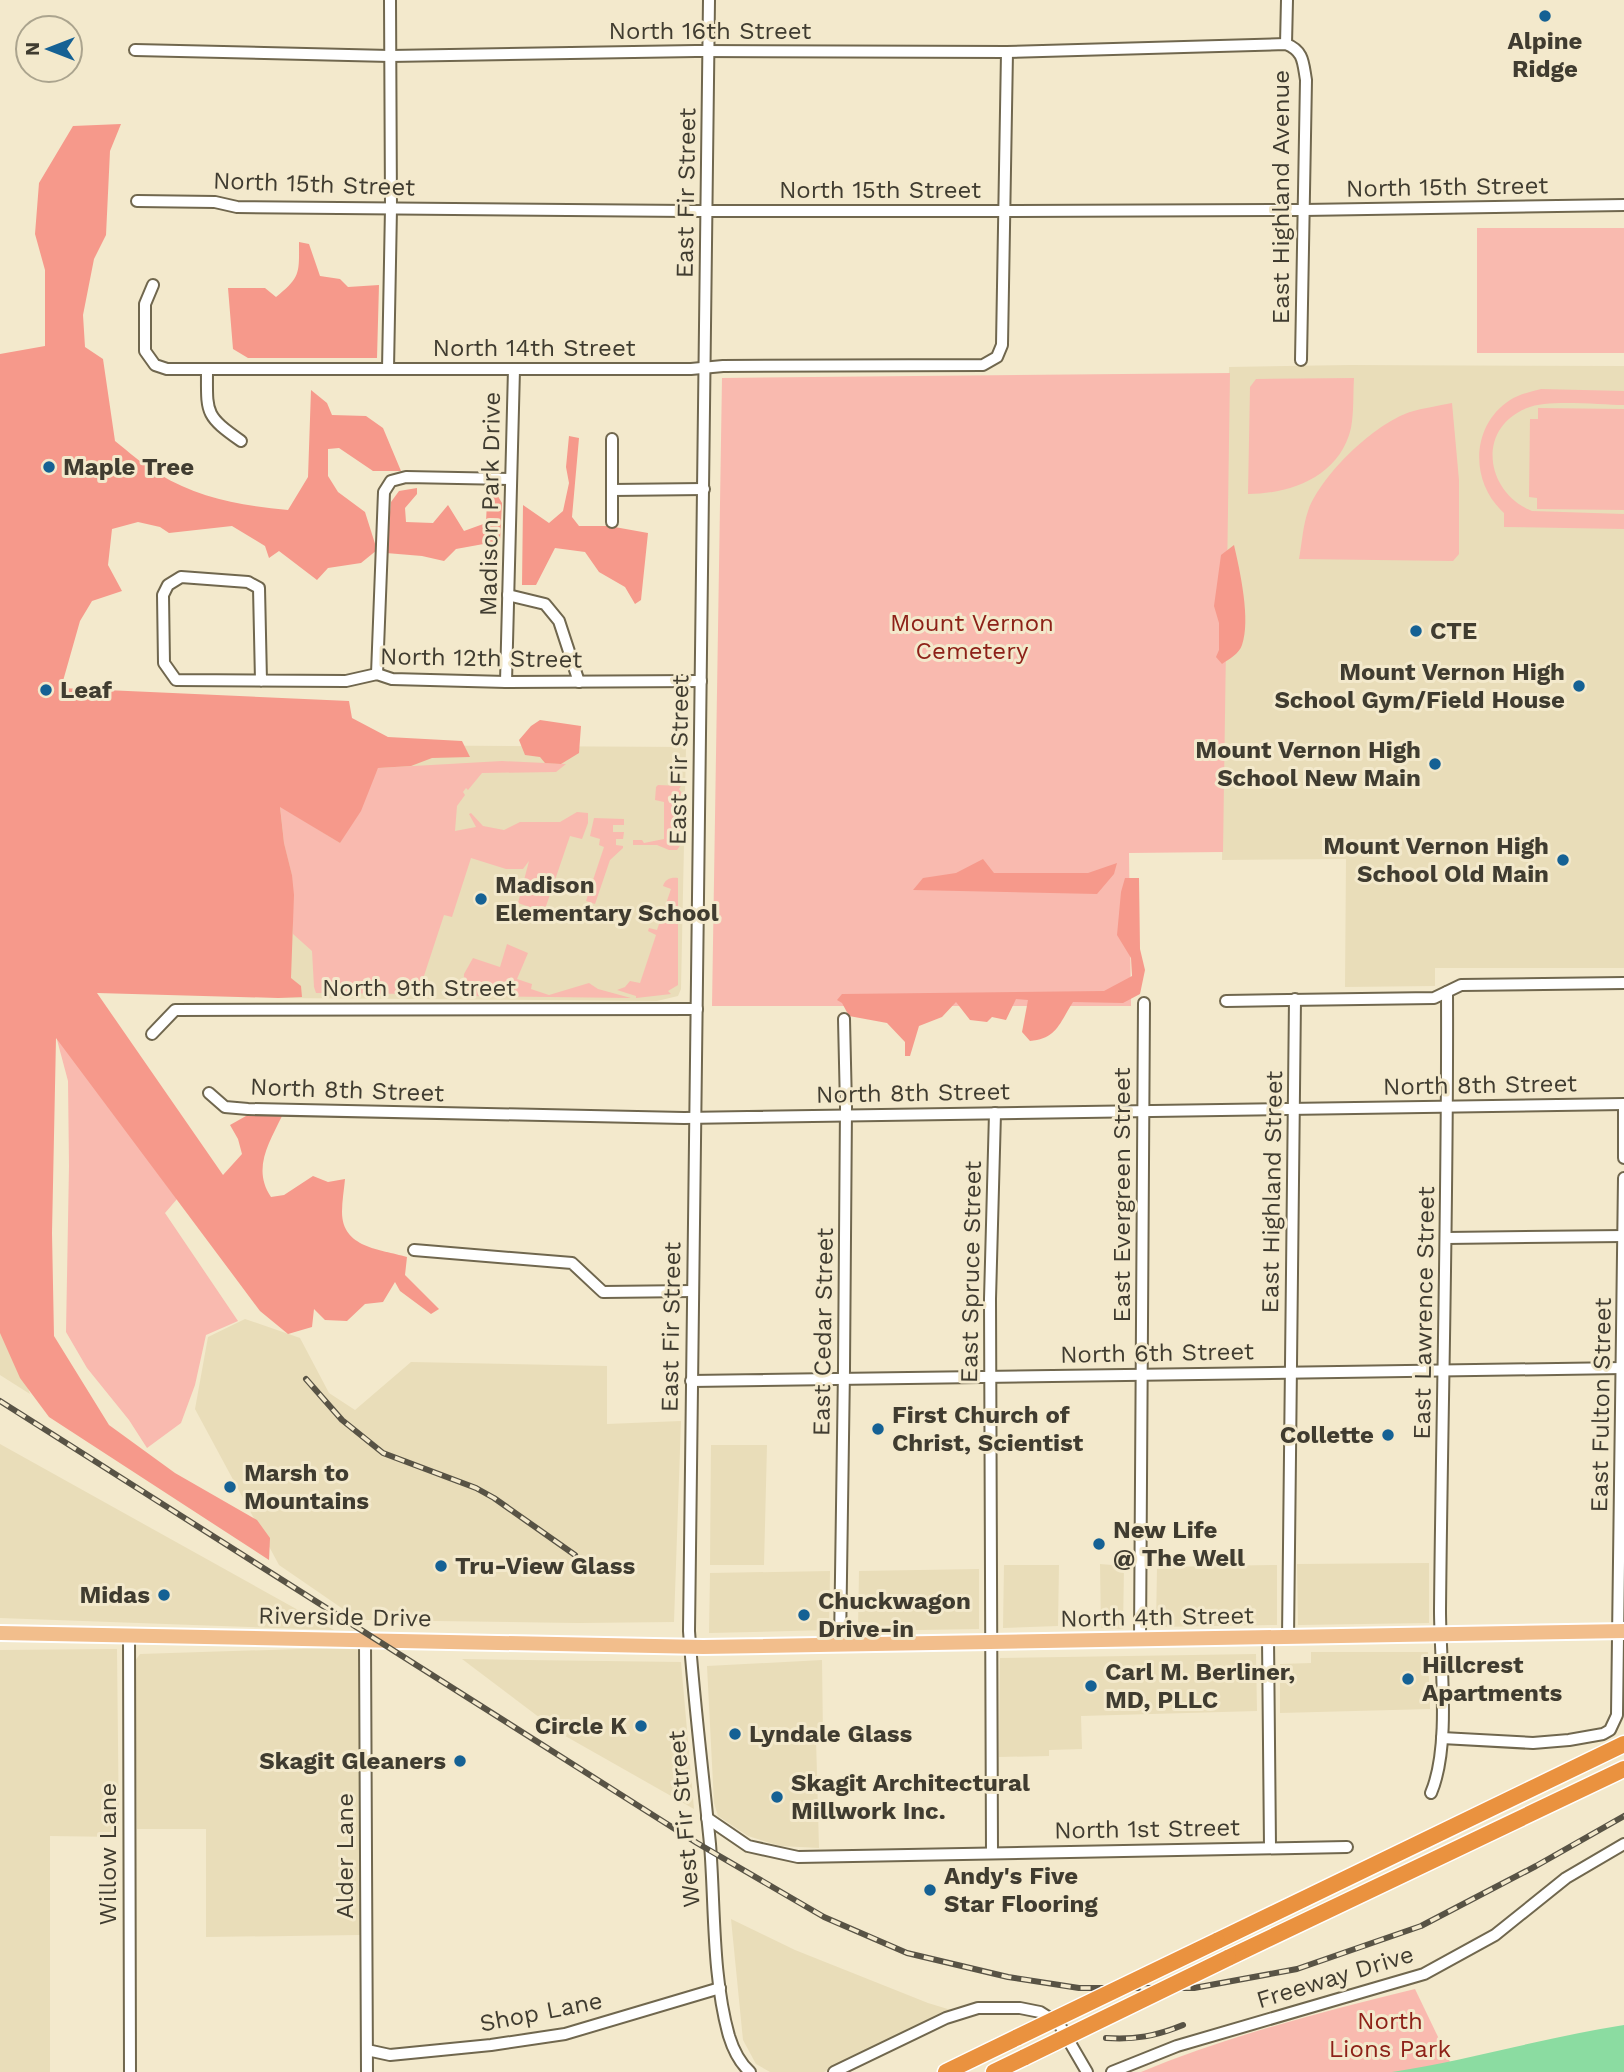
<svg xmlns="http://www.w3.org/2000/svg" width="1624" height="2072" font-family="'Work Sans',sans-serif">
  <style>
    .built { fill: #e9ddb9 }
    .green { fill: #f9baaf }
    .forest { fill: #f6998b }
    .water { fill: #8bdca1 }
    .lines { fill: none; stroke-linecap: round; stroke-linejoin: round }
    .minor-casing { stroke: #70674e; stroke-width: 14 }
    .major-casing { stroke: #fff; stroke-width: 18 }
    .highway-casing { stroke: #fff; stroke-width: 19 }
    .minor { stroke: #fff; stroke-width: 10 }
    .major { stroke: #f2be8c; stroke-width: 14 }
    .highway { stroke: #ea923f; stroke-width: 16 }
    .rail-casing { stroke: #585345; stroke-width: 6 }
    .rail { stroke: #f3e9cc; stroke-width: 3.5; stroke-dasharray: 10; stroke-linecap: butt }
    .highway-bridge-casing { stroke: #fff; stroke-width: 19; stroke-linecap: butt }
    .highway-bridge { stroke: #ea923f; stroke-width: 16 }
    .poi-dot { fill: #156194; stroke: #f3e9cc; stroke-width: 2.5 }
    .labels { text-anchor: middle; stroke-width: 6; stroke-linejoin: round; paint-order: stroke }
    .street-label { font-size: 24px; fill: #403c30; stroke: #f3e9cc }
    .poi-label { font-size: 24px; font-weight: bold; fill: #403c30; stroke: #f3e9cc; text-anchor: start }
    .park-label { font-size: 24px; fill: #8d2118; stroke: #f3e9cc }
  </style>
  <rect width="100%" height="100%" fill="#f3e9cc"/>
  <g class="built">
    <path d="M 1350,365 L 1624,366 L 1624,968 L 1435,968 L 1435,986 L 1345,987 L 1346,859 L 1222,860 L 1229,367 Z"/>
    <path d="M 352,745 L 686,747 L 681,989 L 678,996 L 657,1001 L 278,998 L 280,806 Z"/>
    <path d="M 0,1303 L 30,1394 L 0,1375 Z"/>
    <path d="M 245,1319 L 300,1338 L 329,1393 L 355,1410 L 411,1362 L 607,1366 L 607,1424 L 681,1421 L 674,1622 L 578,1623 L 359,1620 L 279,1565 L 195,1409 L 208,1337 Z"/>
    <path d="M 0,1444 L 334,1630 L 0,1618 Z"/>
    <path d="M 711,1445 L 767,1445 L 764,1565 L 710,1565 Z"/>
    <path d="M 1429,1563 L 1429,1623 L 1298,1625 L 1297,1564 Z"/>
    <path d="M 1100,1564 L 1124,1566 L 1123,1629 L 1101,1628 Z"/>
    <path d="M 1004,1565 L 1059,1565 L 1058,1626 L 1003,1628 Z"/>
    <path d="M 1277,1565 L 1277,1625 L 1156,1627 L 1157,1567 Z"/>
    <path d="M 979,1569 L 979,1629 L 858,1631 L 859,1571 Z"/>
    <path d="M 830,1571 L 829,1630 L 709,1633 L 710,1573 Z"/>
    <path d="M 363,1647 L 365,1752 L 359,1752 L 360,1935 L 206,1937 L 206,1829 L 137,1829 L 135,1661 L 140,1654 Z"/>
    <path d="M 117,1649 L 119,1837 L 50,1836 L 50,2072 L 0,2072 L 0,1650 Z"/>
    <path d="M 1311,1652 L 1428,1652 L 1430,1709 L 1280,1713 L 1280,1664 L 1311,1663 Z"/>
    <path d="M 1256,1654 L 1257,1711 L 1081,1716 L 1082,1749 L 1049,1750 L 1049,1756 L 999,1757 L 1000,1658 Z"/>
    <path d="M 462,1659 L 681,1662 L 694,1809 L 560,1733 Z"/>
    <path d="M 822,1660 L 823,1738 L 816,1738 L 819,1848 L 780,1846 L 748,1836 L 718,1816 L 714,1803 L 707,1666 Z"/>
    <path d="M 731,1919 L 795,1950 L 928,2003 L 951,2010 L 824,2072 L 770,2072 L 756,2064 L 743,2040 Z"/>
  </g>
  <g class="green">
    <rect x="1477" y="228" width="147" height="125"/>
    <path d="M 1230,373 L 1223,852 L 1129,853 L 1131,1006 L 712,1006 L 722,378 Z"/>
    <path d="M 1354,378 C 1353,395 1354,412 1351,428 C 1340,476 1291,494 1248,494 L 1250,387 L 1256,379 Z"/>
    <path d="M 1541,389 L 1624,391 L 1624,405 C 1600,405 1548,399 1527,408 C 1476,428 1485,492 1532,511 L 1624,514 L 1624,529 L 1504,527 L 1504,513 C 1470,483 1470,426 1510,400 C 1520,394 1530,392 1541,389 Z"/>
    <path d="M 1452,403 L 1459,480 L 1459,554 L 1453,561 L 1299,559 C 1302,543 1303,525 1308,511 C 1321,475 1374,424 1410,412 C 1423,408 1438,406 1452,403 Z"/>
    <path d="M 1538,408 L 1624,409 L 1624,510 L 1537,509 L 1537,498 L 1529,497 L 1530,419 L 1538,419 Z"/>
    <path d="M 502,761 L 566,764 L 556,772 L 482,773 L 468,790 L 466,788 L 463,792 L 465,795 L 457,806 L 455,831 L 476,827 L 469,814 L 471,813 L 483,826 L 504,830 L 520,822 L 560,822 L 577,812 L 588,813 L 588,823 L 582,839 L 570,836 L 544,912 L 518,903 L 529,861 L 523,869 L 506,869 L 471,858 L 452,917 L 444,915 L 418,994 L 316,993 L 314,987 L 312,951 L 293,934 L 292,875 L 284,843 L 280,806 L 340,843 L 378,768 Z"/>
    <path d="M 658,785 L 681,786 L 679,789 L 684,796 L 683,841 L 677,850 L 669,850 L 657,845 L 633,845 L 633,840 L 642,840 L 644,843 L 664,839 L 664,802 L 655,800 L 656,787 Z"/>
    <path d="M 594,818 L 624,819 L 624,825 L 613,825 L 613,832 L 624,832 L 623,839 L 616,839 L 616,845 L 623,846 L 623,848 L 610,860 L 595,904 L 586,901 L 604,847 L 599,845 L 600,839 L 590,836 Z"/>
    <path d="M 678,878 L 678,985 L 668,991 L 671,994 L 636,998 L 636,996 L 617,990 L 625,987 L 630,981 L 640,983 L 656,935 L 648,931 L 649,928 L 657,930 L 671,889 L 663,886 C 665,879 671,877 678,878 Z"/>
    <path d="M 507,944 L 528,953 L 517,979 L 532,984 L 531,989 L 549,995 L 589,983 L 598,989 L 631,998 L 463,996 L 464,974 L 473,958 L 500,967 Z"/>
    <path d="M 56,1036 L 177,1199 L 165,1213 L 238,1321 L 206,1335 L 195,1385 L 181,1423 L 147,1448 L 129,1420 L 87,1368 L 66,1332 L 69,1166 L 68,1081 Z"/>
    <path d="M 1415,1989 L 1452,2066 L 1421,2072 L 1141,2072 C 1230,2035 1322,2012 1415,1989 Z"/>
  </g>
  <g class="forest">
    <path d="M 121,124 L 110,151 L 106,235 L 94,259 L 83,315 L 85,347 L 103,359 L 115,441 C 129,452 143,465 159,474 C 198,498 243,506 288,510 L 308,477 L 311,390 L 327,403 L 332,415 L 366,416 L 383,428 L 401,471 L 373,471 L 339,448 L 328,449 L 328,476 L 338,492 L 365,512 L 377,550 L 361,563 L 328,568 L 317,580 L 279,551 L 269,558 L 265,546 L 232,526 L 169,533 L 160,527 L 138,522 L 112,529 L 108,565 L 122,591 L 92,601 L 80,621 L 61,688 L 349,701 L 352,718 L 388,737 L 462,741 L 470,757 L 432,758 L 411,766 L 378,768 L 361,811 L 340,843 L 280,807 L 284,843 L 292,875 L 294,895 L 291,978 L 301,986 L 302,997 L 278,998 L 97,993 L 223,1175 L 242,1154 L 238,1139 L 230,1125 L 246,1116 L 282,1116 C 269,1143 252,1169 271,1197 L 284,1195 L 313,1176 L 328,1182 L 345,1179 C 344,1190 342,1201 342,1212 C 342,1248 380,1249 407,1257 L 405,1275 L 439,1309 L 431,1314 L 400,1291 L 395,1282 L 383,1302 L 365,1304 L 347,1321 L 325,1320 L 314,1309 L 312,1327 L 288,1334 L 260,1311 L 56,1038 L 52,1233 L 54,1336 L 109,1425 L 175,1473 L 257,1520 L 270,1538 L 269,1560 L 49,1417 L 20,1378 L 0,1333 L 0,354 L 45,346 L 45,270 L 35,234 L 39,183 L 73,126 Z"/>
    <path d="M 299,242 L 309,244 L 320,276 L 340,279 L 348,287 L 379,285 L 377,358 L 248,358 L 233,349 L 228,288 L 265,288 L 276,297 C 301,277 299,273 299,242 Z"/>
    <path d="M 569,436 L 579,438 L 572,517 L 579,526 L 609,526 L 648,533 L 641,600 L 635,604 L 625,587 L 599,572 L 585,552 L 555,548 L 536,585 L 522,585 L 523,505 L 549,523 L 563,511 L 569,483 L 566,467 Z"/>
    <path d="M 417,488 L 417,494 L 405,508 L 406,522 L 433,523 L 448,505 L 464,531 L 486,523 L 487,500 L 496,493 L 502,503 L 500,541 L 456,549 L 444,561 L 422,556 L 386,553 L 391,502 L 399,491 Z"/>
    <path d="M 1234,545 C 1240,571 1251,620 1242,645 C 1239,654 1229,659 1222,664 L 1216,657 L 1219,650 L 1219,623 L 1214,606 L 1221,555 Z"/>
    <path d="M 540,720 L 581,726 L 579,753 L 561,764 L 545,763 L 540,757 L 525,755 L 519,740 L 531,726 Z"/>
    <path d="M 983,859 L 994,873 L 1088,873 L 1117,863 L 1114,874 L 1097,894 L 913,890 L 923,878 L 956,873 Z"/>
    <path d="M 1125,878 L 1139,878 L 1140,949 L 1145,970 L 1140,994 L 1123,1003 L 1073,1002 C 1060,1022 1057,1039 1030,1041 L 1022,1032 L 1028,1000 L 1016,999 L 1006,1020 L 992,1017 L 987,1022 L 970,1020 L 956,1002 L 942,1017 L 919,1026 L 910,1056 L 905,1056 L 905,1042 L 887,1023 L 849,1016 L 842,1003 L 837,1000 L 842,994 L 1104,991 L 1132,976 L 1131,958 L 1117,935 L 1121,892 Z"/>
  </g>
  <path class="water" d="M 1624,2025 L 1624,2072 L 1392,2072 C 1470,2060 1546,2037 1624,2025 Z"/>
  <g class="lines">
    <defs>
      <g id="minor">
        <path d="M 709,0 L 689,1631 C 694,1702 703,1773 710,1844 C 715,1906 712,1976 729,2036 C 733,2049 740,2063 750,2072"/>
        <path d="M 1286,44 L 1287,0"/>
        <path d="M 135,50 L 390,56 L 696,51 L 1007,52 L 1286,44 C 1304,51 1303,63 1306,80 L 1301,360"/>
        <path d="M 137,201 L 215,202 L 237,207 L 688,211 L 1013,211 L 1304,210 L 1624,205"/>
        <path d="M 153,285 L 145,304 L 145,351 L 155,365 L 167,369 L 691,369 L 723,366 L 983,365 L 997,357 L 1002,345 L 1007,52"/>
        <path d="M 207,369 C 207,413 204,415 241,441"/>
        <path d="M 388,369 L 391,208 L 390,0"/>
        <path d="M 612,439 L 612,522"/>
        <path d="M 612,490 L 704,489"/>
        <path d="M 508,595 L 545,604 L 559,621 L 579,682"/>
        <path d="M 377,674 L 384,492 L 391,481 L 406,477 L 511,479"/>
        <path d="M 261,681 L 259,588 L 248,582 L 181,577 L 168,585 L 163,595 L 164,663 L 176,680 L 346,681 L 377,674 L 392,679 L 506,682 L 701,681"/>
        <path d="M 506,682 L 514,369"/>
        <path d="M 1226,1001 L 1434,998 L 1461,985 L 1624,983"/>
        <path d="M 152,1034 L 175,1010 L 697,1009"/>
        <path d="M 209,1093 L 225,1107 L 248,1109 L 684,1118 L 1624,1104"/>
        <path d="M 1624,1106 L 1624,1158"/>
        <path d="M 1446,1238 L 1624,1236"/>
        <path d="M 414,1250 L 572,1263 L 603,1292 L 693,1291"/>
        <path d="M 691,1381 L 1624,1368"/>
        <path d="M 129,1636 L 130,2072"/>
        <path d="M 1268,1638 L 1270,1847"/>
        <path d="M 1288,1638 L 1295,999"/>
        <path d="M 1140,1640 L 1144,1003"/>
        <path d="M 365,1641 L 367,2072"/>
        <path d="M 840,1645 L 844,1369 L 846,1107 L 844,1019"/>
        <path d="M 1442,1738 L 1533,1743 L 1569,1740 L 1603,1734 L 1610,1730 L 1617,1715 L 1624,1178"/>
        <path d="M 1431,1793 C 1451,1746 1440,1663 1440,1610 C 1442,1404 1448,1198 1447,992"/>
        <path d="M 707,1818 L 748,1846 L 798,1857 L 1347,1847"/>
        <path d="M 992,1853 L 990,1299 L 995,1113"/>
        <path d="M 367,2050 L 390,2055 L 491,2045 L 565,2034 L 720,1988"/>
        <path d="M 834,2072 L 946,2018 L 978,2008 L 1020,2008 L 1040,2012 L 1059,2024 L 1087,2072"/>
        <path d="M 1112,2072 L 1177,2046 L 1424,1974 L 1495,1935 L 1566,1878 L 1624,1844"/>
      </g>
      <path id="major" d="M 0,1633 L 703,1647 L 1624,1631"/>
      <g id="highway">
        <path d="M 1217,1941 L 1624,1744"/>
        <path d="M 1228,1958 L 1624,1769"/>
        <path d="M 946,2072 L 1018,2037"/>
        <path d="M 994,2072 L 1025,2057"/>
      </g>
    </defs>
    <use href="#minor" class="minor-casing"/>
    <use href="#major" class="major-casing"/>
    <use href="#highway" class="highway-casing"/>
    <use href="#minor" class="minor"/>
    <use href="#major" class="major"/>
    <use href="#highway" class="highway"/>
    <defs>
      <g id="rail">
        <path d="M 306,1379 L 342,1420 L 383,1453 L 476,1488 L 494,1498 L 575,1555"/>
        <path d="M 0,1401 L 697,1843 L 824,1917 L 907,1953 L 1008,1977 L 1079,1988 L 1194,1988 L 1297,1969 L 1421,1926 L 1536,1866 L 1624,1816"/>
        <path d="M 1106,2038 C 1135,2040 1156,2036 1183,2025"/>
      </g>
    </defs>
    <use href="#rail" class="rail-casing"/>
    <use href="#rail" class="rail"/>
    <defs>
      <g id="highway-bridge">
        <path d="M 1018,2037 L 1217,1941"/>
        <path d="M 1025,2057 L 1228,1958"/>
      </g>
    </defs>
    <use href="#highway-bridge" class="highway-bridge-casing"/>
    <use href="#highway-bridge" class="highway-bridge"/>
  </g>
  <g class="poi-dot">
    <circle cx="1545" cy="16" r="7"/>
    <circle cx="49" cy="467" r="7"/>
    <circle cx="1416" cy="631" r="7"/>
    <circle cx="1579" cy="686" r="7"/>
    <circle cx="46" cy="690" r="7"/>
    <circle cx="1435" cy="764" r="7"/>
    <circle cx="1563" cy="860" r="7"/>
    <circle cx="481" cy="899" r="7"/>
    <circle cx="878" cy="1429" r="7"/>
    <circle cx="1388" cy="1435" r="7"/>
    <circle cx="230" cy="1487" r="7"/>
    <circle cx="1099" cy="1544" r="7"/>
    <circle cx="441" cy="1566" r="7"/>
    <circle cx="164" cy="1595" r="7"/>
    <circle cx="804" cy="1615" r="7"/>
    <circle cx="1408" cy="1679" r="7"/>
    <circle cx="1091" cy="1686" r="7"/>
    <circle cx="641" cy="1726" r="7"/>
    <circle cx="735" cy="1734" r="7"/>
    <circle cx="460" cy="1761" r="7"/>
    <circle cx="777" cy="1797" r="7"/>
    <circle cx="930" cy="1890" r="7"/>
  </g>
  <g class="labels">
    <g class="street-label">
      <text x="710" y="39">North 16th Street</text>
      <text transform="translate(314 184) rotate(2)" y="8">North 15th Street</text>
      <text transform="translate(1447 187) rotate(-1)" y="8">North 15th Street</text>
      <text x="880" y="198">North 15th Street</text>
      <text transform="translate(686 193) rotate(-89)" y="8">East Fir Street</text>
      <text transform="translate(1281 197) rotate(-90)" y="8">East Highland Avenue</text>
      <text x="534" y="356">North 14th Street</text>
      <text transform="translate(490 504) rotate(-89)" y="8">Madison Park Drive</text>
      <text transform="translate(481 658) rotate(1)" y="8">North 12th Street</text>
      <text transform="translate(679 760) rotate(-89)" y="8">East Fir Street</text>
      <text x="419" y="996">North 9th Street</text>
      <text transform="translate(1480 1085) rotate(-1)" y="8">North 8th Street</text>
      <text transform="translate(347 1090) rotate(2)" y="8">North 8th Street</text>
      <text transform="translate(913 1093) rotate(-1)" y="8">North 8th Street</text>
      <text transform="translate(1272 1192) rotate(-89)" y="8">East Highland Street</text>
      <text transform="translate(1122 1195) rotate(-90)" y="8">East Evergreen Street</text>
      <text transform="translate(971 1272) rotate(-89)" y="8">East Spruce Street</text>
      <text transform="translate(1424 1313) rotate(-89)" y="8">East Lawrence Street</text>
      <text transform="translate(671 1327) rotate(-89)" y="8">East Fir Street</text>
      <text transform="translate(823 1332) rotate(-89)" y="8">East Cedar Street</text>
      <text transform="translate(1157 1353) rotate(-1)" y="8">North 6th Street</text>
      <text transform="translate(1601 1405) rotate(-89)" y="8">East Fulton Street</text>
      <text transform="translate(345 1617) rotate(1)" y="8">Riverside Drive</text>
      <text transform="translate(1157 1617) rotate(-1)" y="8">North 4th Street</text>
      <text transform="translate(684 1819) rotate(-95)" y="8">West Fir Street</text>
      <text transform="translate(1147 1829) rotate(-1)" y="8">North 1st Street</text>
      <text transform="translate(108 1854) rotate(-90)" y="8">Willow Lane</text>
      <text transform="translate(345 1856) rotate(-90)" y="8">Alder Lane</text>
      <text transform="translate(1335 1977) rotate(-17)" y="8">Freeway Drive</text>
      <text transform="translate(541 2012) rotate(-11)" y="8">Shop Lane</text>
    </g>
    <g class="poi-label">
      <text x="1545" y="49" text-anchor="middle">Alpine<tspan x="1545" dy="28">Ridge</tspan></text>
      <text x="63" y="475">Maple Tree</text>
      <text x="1430" y="639">CTE</text>
      <text x="1565" y="680" text-anchor="end">Mount Vernon High<tspan x="1565" dy="28">School Gym/Field House</tspan></text>
      <text x="60" y="698">Leaf</text>
      <text x="1421" y="758" text-anchor="end">Mount Vernon High<tspan x="1421" dy="28">School New Main</tspan></text>
      <text x="1549" y="854" text-anchor="end">Mount Vernon High<tspan x="1549" dy="28">School Old Main</tspan></text>
      <text x="495" y="893">Madison<tspan x="495" dy="28">Elementary School</tspan></text>
      <text x="892" y="1423">First Church of<tspan x="892" dy="28">Christ, Scientist</tspan></text>
      <text x="1374" y="1443" text-anchor="end">Collette</text>
      <text x="244" y="1481">Marsh to<tspan x="244" dy="28">Mountains</tspan></text>
      <text x="1113" y="1538">New Life<tspan x="1113" dy="28">@ The Well</tspan></text>
      <text x="455" y="1574">Tru-View Glass</text>
      <text x="150" y="1603" text-anchor="end">Midas</text>
      <text x="818" y="1609">Chuckwagon<tspan x="818" dy="28">Drive-in</tspan></text>
      <text x="1422" y="1673">Hillcrest<tspan x="1422" dy="28">Apartments</tspan></text>
      <text x="1105" y="1680">Carl M. Berliner,<tspan x="1105" dy="28">MD, PLLC</tspan></text>
      <text x="627" y="1734" text-anchor="end">Circle K</text>
      <text x="749" y="1742">Lyndale Glass</text>
      <text x="446" y="1769" text-anchor="end">Skagit Gleaners</text>
      <text x="791" y="1791">Skagit Architectural<tspan x="791" dy="28">Millwork Inc.</tspan></text>
      <text x="944" y="1884">Andy's Five<tspan x="944" dy="28">Star Flooring</tspan></text>
    </g>
    <g class="park-label">
      <text x="972" y="631">Mount Vernon<tspan x="972" dy="28">Cemetery</tspan></text>
      <text x="1390" y="2029">North<tspan x="1390" dy="28">Lions Park</tspan></text>
    </g>
  </g>
  <g transform="translate(49 49) rotate(270)"><circle r="33" fill="#f3e9cc" stroke="#aba48e" stroke-width="2"/>
  <path d="M0-5L12 26L0 18L-12 26Z" fill="#156194"/>
  <text y="-10" font-size="19" font-weight="bold" text-anchor="middle" fill="#403c30">N</text>
  </g>
</svg>
